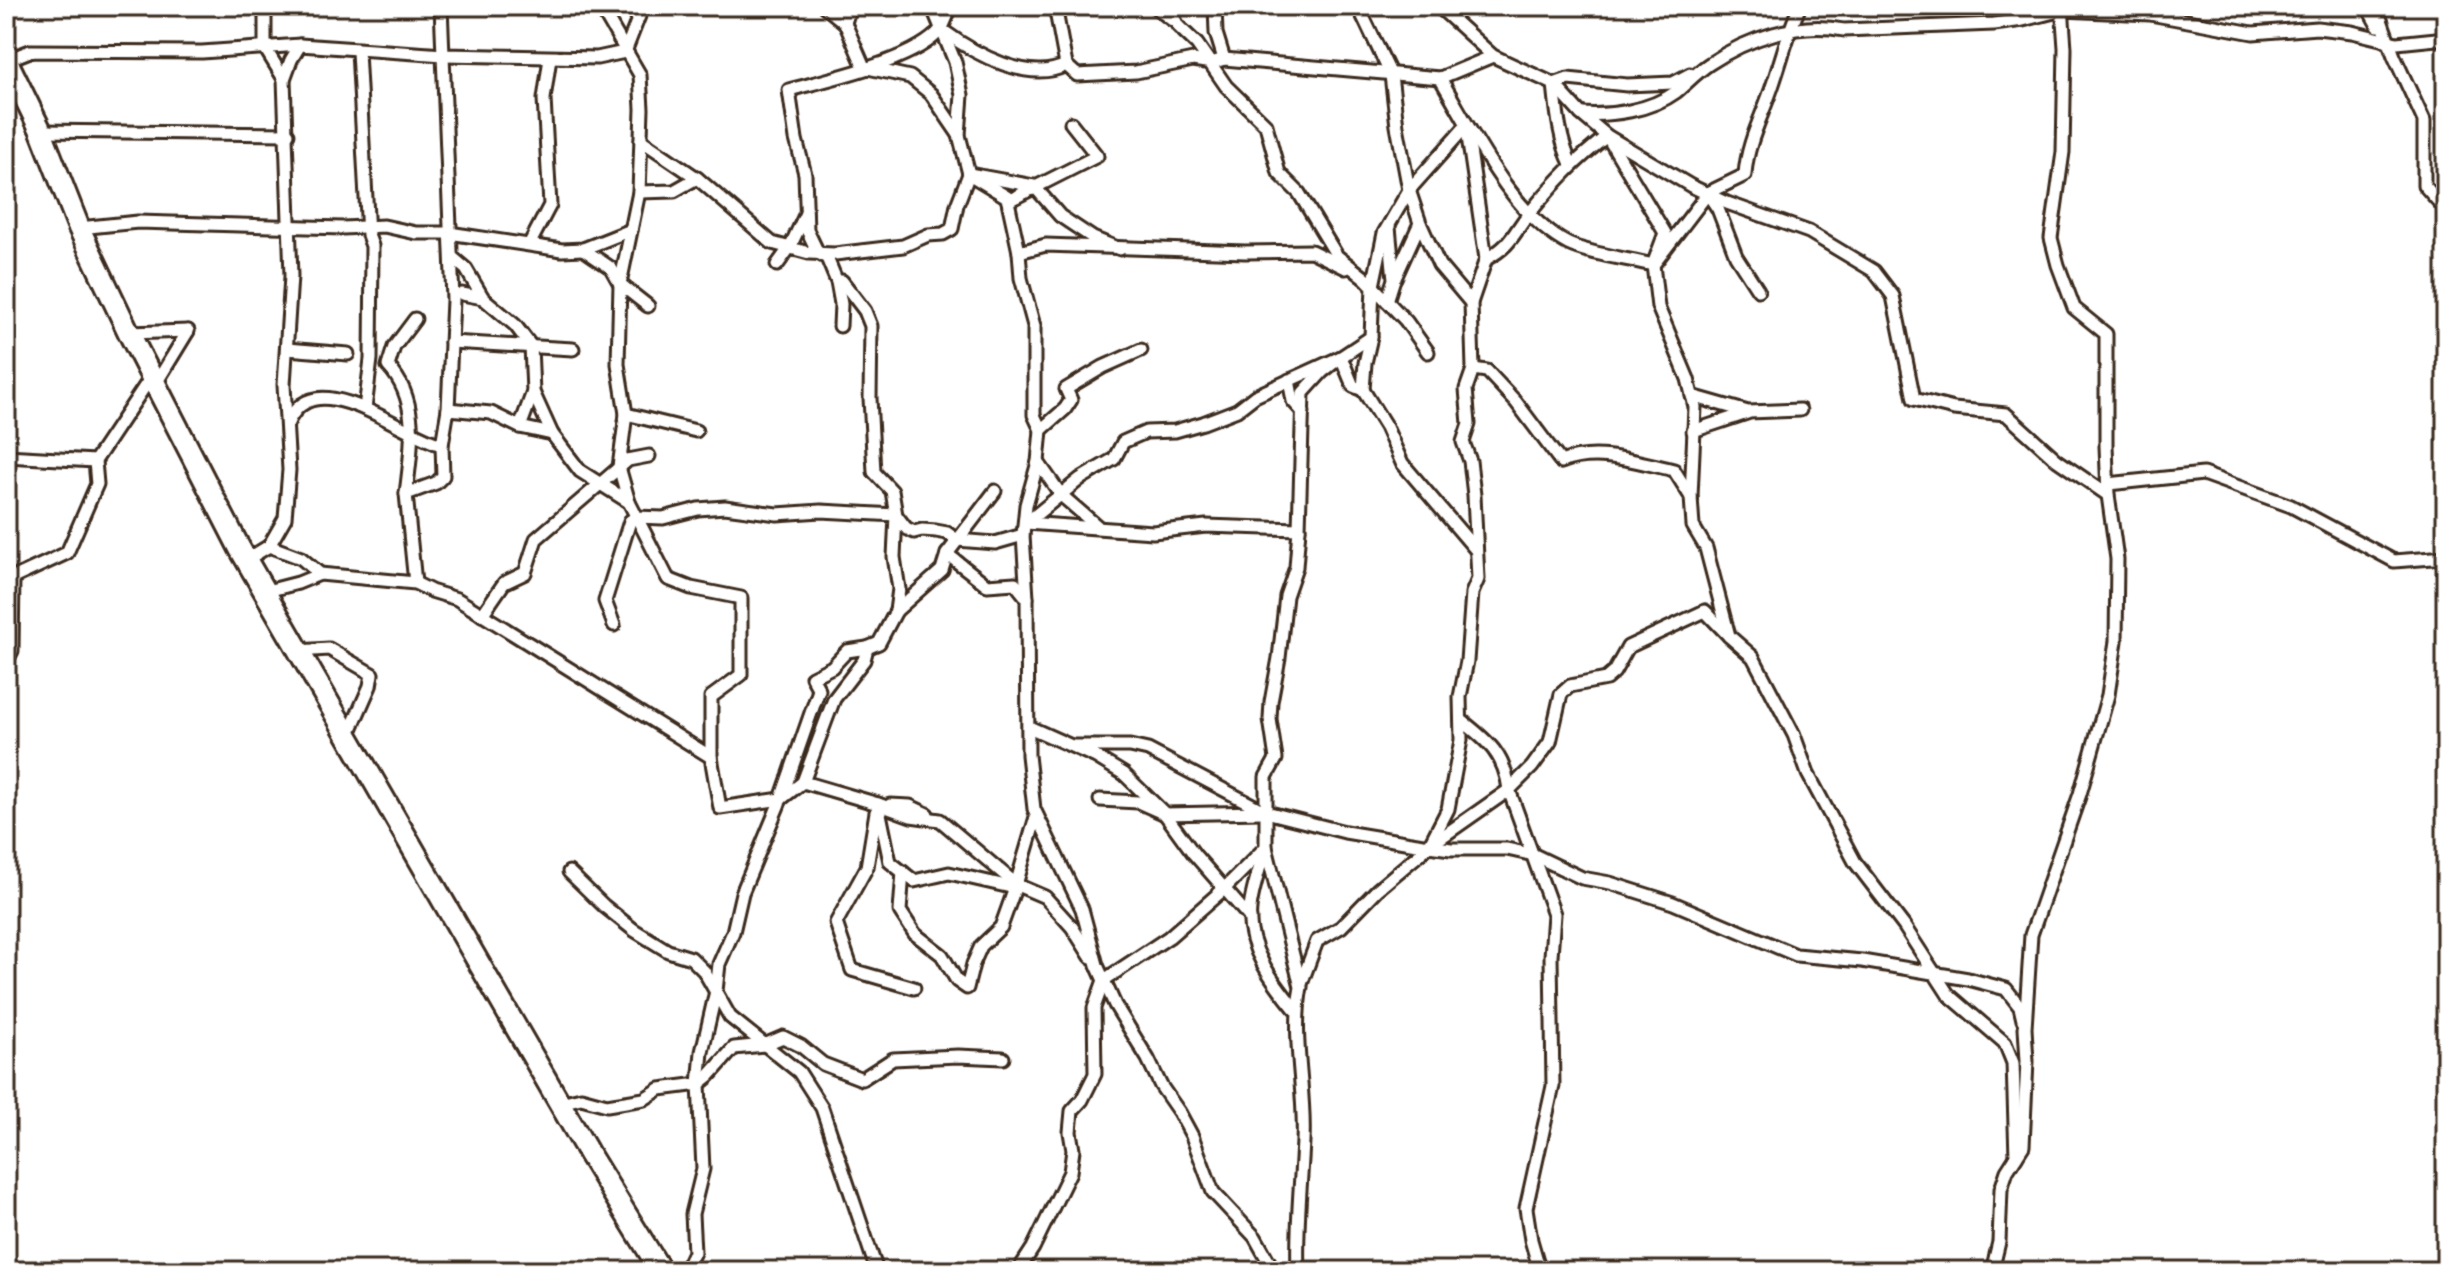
<svg xmlns="http://www.w3.org/2000/svg" width="2452" height="1277" font-family="'Gochi Hand',sans-serif">
  <style>
    .lines { fill: none; stroke-linecap: round; stroke-linejoin: round }
    .street-casing { stroke: #3b2a1e; stroke-width: 17 }
    .highway-casing { stroke: #3b2a1e; stroke-width: 26 }
    .street { stroke: #fff; stroke-width: 11 }
    .highway { stroke: #fff; stroke-width: 20 }
  </style>
  <rect width="100%" height="100%" fill="#fff"/>
  <filter id="ink" filterUnits="userSpaceOnUse"><feTurbulence type="fractalNoise" baseFrequency=".0125" numOctaves="2"/><feDisplacementMap in="SourceGraphic" scale="16" xChannelSelector="R" yChannelSelector="G"/><feConvolveMatrix kernelMatrix="1 2 1 2 8 2 1 2 1" color-interpolation-filters="sRGB"/></filter>
  <g filter="url(#ink)">
    <g class="lines">
      <defs>
        <g id="street">
          <path d="M 265,6 L 265,48 L 284,79"/>
          <path d="M 605,6 L 604,13 L 640,75 L 642,109 L 639,192 L 620,284 L 618,364 L 626,414 L 619,467 L 629,502 L 668,579 L 691,588 L 741,598 L 741,675 L 711,697 L 711,757"/>
          <path d="M 824,6 L 845,23 L 864,67"/>
          <path d="M 932,6 L 955,62 L 962,95 L 959,135 L 969,174 L 1007,197 L 1019,252 L 1021,278 L 1034,326 L 1034,415 L 1041,430 L 1038,462 L 1026,505 L 1023,535 L 1027,598 L 1028,755 L 1034,809 L 1082,909 L 1097,965 L 1115,1005 L 1148,1059 L 1161,1086 L 1179,1112 L 1192,1136 L 1213,1192 L 1255,1237 L 1274,1271"/>
          <path d="M 1055,6 L 1066,65 L 1077,75 L 1136,72 L 1193,60 L 1212,63 L 1224,59 L 1440,78 C 1472,131 1512,215 1568,244 C 1588,254 1630,259 1653,265 L 1665,233 L 1607,136 C 1576,160 1557,180 1532,210 C 1513,232 1514,244 1486,259"/>
          <path d="M 1154,6 L 1172,20"/>
          <path d="M 1168,6 L 1178,26 L 1197,44 L 1226,86 L 1266,125 L 1279,173 L 1299,193 L 1337,256 L 1365,278 L 1406,321 L 1428,352"/>
          <path d="M 1215,6 L 1216,33 L 1224,59"/>
          <path d="M 1358,6 L 1391,75 L 1397,126 L 1409,190 L 1420,223 L 1439,265 L 1471,303"/>
          <path d="M 1438,6 L 1493,56 L 1554,84 L 1581,114 L 1607,136 L 1691,186 L 1727,203 L 1809,232 L 1874,271 L 1893,296 L 1914,399 L 1954,409 L 2006,414 L 2057,460 L 2108,495"/>
          <path d="M 2367,6 L 2378,26"/>
          <path d="M 2376,6 L 2394,56 L 2424,121 L 2424,185 L 2446,210"/>
          <path d="M 845,23 L 850,6"/>
          <path d="M 945,32 C 975,54 1029,84 1066,65"/>
          <path d="M 358,51 L 368,235 L 372,246 L 371,359 L 365,409"/>
          <path d="M 7,60 L 30,51 L 202,52 L 300,45 L 444,55 L 597,58 L 625,52 L 643,6"/>
          <path d="M 868,68 L 910,77 L 931,94 L 959,135"/>
          <path d="M 1440,78 L 1493,56"/>
          <path d="M 1581,114 C 1611,116 1650,111 1676,92 C 1687,83 1697,72 1709,64 C 1748,38 1797,21 1844,30 L 1994,24 L 2023,20 L 2062,10 L 2150,14 L 2253,33 L 2317,28 L 2352,32 L 2397,43 L 2446,38"/>
          <path d="M 41,131 L 288,134"/>
          <path d="M 641,140 L 697,178"/>
          <path d="M 1571,164 C 1559,138 1557,112 1554,84 L 1568,79 L 1627,85 L 1673,83 L 1690,74"/>
          <path d="M 639,192 L 674,191 L 697,178 L 772,243 L 809,253 L 835,254 L 903,246 L 928,235 L 943,234 L 952,229 L 957,205 L 969,174 L 1034,186 L 1060,216 L 1093,238 L 1120,249"/>
          <path d="M 1710,197 L 1718,209 L 1736,256 L 1758,290"/>
          <path d="M 1008,201 L 1097,156 L 1071,123"/>
          <path d="M 79,228 L 138,222 L 343,228 L 384,226 L 416,233 L 449,233 L 562,250 L 583,249 L 631,230"/>
          <path d="M 530,243 L 550,205 L 544,99 L 550,58"/>
          <path d="M 583,249 L 611,268 L 620,284 L 648,306"/>
          <path d="M 1019,252 L 1046,245 L 1245,252 L 1311,251 L 1346,268"/>
          <path d="M 453,258 L 466,269 L 483,298 L 515,325 L 531,346 L 533,392 L 552,434"/>
          <path d="M 777,265 L 790,247 L 806,213"/>
          <path d="M 1395,278 L 1420,223"/>
          <path d="M 837,282 L 842,281 L 865,311 L 871,326 L 870,398 L 874,472 L 892,491 L 896,515 L 906,528 L 914,532 L 922,530 L 936,531 L 947,533 L 957,540 L 995,543 L 1023,535"/>
          <path d="M 462,294 L 483,298"/>
          <path d="M 1387,301 L 1394,279 L 1389,227"/>
          <path d="M 840,326 L 841,304 L 837,282 L 827,258 L 818,253 L 807,230 L 805,174 L 796,139 L 789,90 C 828,79 916,61 941,29 C 945,23 948,13 951,6"/>
          <path d="M 129,333 L 188,331"/>
          <path d="M 451,342 L 573,349"/>
          <path d="M 287,349 L 348,354"/>
          <path d="M 1473,369 L 1487,371 L 1516,402 L 1561,462 C 1597,448 1638,462 1674,470 L 1691,497"/>
          <path d="M 1289,380 L 1293,401 L 1303,412"/>
          <path d="M 155,385 L 188,331"/>
          <path d="M 1363,390 L 1386,427 L 1402,463 L 1476,550"/>
          <path d="M 1692,396 L 1748,412 L 1800,410"/>
          <path d="M 448,409 L 491,413 L 520,427 L 552,434 L 580,471 L 629,502"/>
          <path d="M 626,414 L 696,431"/>
          <path d="M 287,425 C 313,359 401,435 442,445"/>
          <path d="M 520,427 L 533,392"/>
          <path d="M 1041,430 L 1065,409 L 1071,400 L 1066,389 L 1103,367 L 1141,350"/>
          <path d="M 1693,431 L 1747,413"/>
          <path d="M 6,456 L 95,461"/>
          <path d="M 1038,462 L 1061,495 L 1097,526"/>
          <path d="M 2108,484 L 2203,474 L 2291,506 L 2394,561 L 2446,557"/>
          <path d="M 406,494 C 411,450 421,401 388,366 L 394,347 L 415,319"/>
          <path d="M 1026,523 L 1080,479 L 1114,459 L 1123,442 L 1146,432 L 1175,431 L 1203,423 L 1237,410 L 1255,396 L 1341,357 L 1371,337"/>
          <path d="M 1026,523 L 1153,532 L 1206,526 L 1299,529"/>
          <path d="M 269,546 L 301,558 L 320,574"/>
          <path d="M 947,554 L 987,585 L 1015,583 L 1027,598"/>
          <path d="M 246,560 L 269,546 L 285,518 L 289,470 L 284,385 L 291,276 L 284,79 L 291,60 L 300,45"/>
          <path d="M 415,583 L 406,494 L 436,483 L 443,476 L 442,445 L 448,409 L 453,300 L 441,6"/>
          <path d="M 263,592 L 298,583 L 320,574 L 415,583 L 431,591 L 457,599 L 711,757 L 720,808 L 781,799 L 803,782 L 878,804 L 890,862 L 914,881 L 949,873 L 1015,888 L 1036,817"/>
          <path d="M 482,615 L 504,583 L 525,573 L 536,539 L 628,460 L 649,456"/>
          <path d="M 614,625 L 605,601 L 630,521 L 636,517 L 663,518 L 698,509 L 725,507 L 777,514 L 821,511 L 896,515 L 894,557 L 899,589 L 896,611"/>
          <path d="M 1729,636 L 1706,548 L 1693,526 L 1691,497 L 1695,407 L 1688,379 L 1658,307 L 1653,265 L 1708,193 L 1745,175 C 1747,142 1763,115 1773,84 C 1782,58 1788,32 1800,6"/>
          <path d="M 298,651 L 329,649 L 372,674 L 370,686 L 348,736"/>
          <path d="M 6,662 L 12,651 L 13,578 L 67,553 L 97,484 L 95,461 L 151,377"/>
          <path d="M 1461,720 C 1488,741 1505,755 1509,790 L 1554,914 L 1551,956 L 1553,1086 L 1526,1208 L 1531,1240 L 1540,1271"/>
          <path d="M 1029,727 L 1096,757 L 1124,774 L 1165,814 L 1194,854 L 1250,918"/>
          <path d="M 1073,746 L 1130,746 L 1148,750 L 1266,812 L 1345,832 L 1429,846 L 1451,849 L 1507,849 L 1534,855 L 1582,878 L 1610,883 L 1673,903 L 1796,955 L 1862,961 L 1968,979 L 2006,989 L 2020,1007 L 2023,1020"/>
          <path d="M 803,782 L 834,699 L 864,660 L 867,648"/>
          <path d="M 1100,800 L 1138,802 L 1165,814 L 1262,812"/>
          <path d="M 878,804 L 911,816 L 940,820 L 1017,885 L 1045,897 L 1072,927 L 1091,957"/>
          <path d="M 890,805 L 910,806 L 927,814"/>
          <path d="M 876,812 L 867,867 L 836,923 L 852,970 L 914,988"/>
          <path d="M 1431,842 L 1448,809 L 1461,740 L 1460,697 L 1467,661 L 1472,593 L 1478,579 L 1474,495 L 1470,461 L 1463,442 L 1469,424 L 1466,389 L 1473,369 L 1471,303 L 1486,259 L 1467,130"/>
          <path d="M 1266,847 C 1260,867 1252,889 1250,909 C 1246,948 1273,982 1296,1010"/>
          <path d="M 569,872 L 604,906 L 634,930 L 668,951 L 691,958 L 704,971 L 730,1017 L 799,1072 L 822,1108 L 877,1271"/>
          <path d="M 903,872 L 900,911 L 915,934 L 942,955 L 957,981 L 967,988 L 973,964 L 981,946 L 1001,927 L 1015,888"/>
          <path d="M 1301,984 L 1317,941 L 1341,927 L 1378,889 L 1429,846 L 1509,790 L 1532,767 L 1550,742 L 1561,694 L 1570,686 L 1606,679 L 1614,672 L 1628,647 L 1705,611 L 1729,636 L 1753,657 L 1794,735 L 1808,774 L 1855,862 L 1904,926 L 1948,994 L 2005,1043 L 2013,1063 L 2016,1157"/>
          <path d="M 560,1103 L 581,1098 L 607,1105 L 644,1099 L 660,1089 L 699,1084 L 709,1076 L 734,1048 L 764,1045 L 783,1037 L 801,1046 L 823,1064 L 862,1079 L 893,1059 L 958,1056 L 1003,1058"/>
          <path d="M 685,1271 L 694,1252 L 692,1214 L 703,1169 L 699,1084 L 702,1052 L 716,991 L 719,964 L 733,932 L 742,893 L 781,799 L 819,690 L 812,677 L 832,667 L 847,651 L 867,648 L 879,643 L 896,611 L 942,570 L 947,554 L 995,491"/>
          <path d="M 1018,1271 L 1033,1248 L 1070,1172 L 1073,1150 L 1070,1132 L 1072,1111 L 1082,1100 L 1095,1074 L 1094,1008 L 1104,980 L 1169,937 L 1225,888 L 1266,847"/>
          <path d="M 1298,1271 C 1296,1227 1301,1185 1303,1141 C 1306,1090 1291,1039 1301,987 L 1266,847 L 1266,777 L 1276,759 L 1270,719 L 1271,702 L 1279,658 L 1286,596 L 1296,567 L 1299,529 L 1303,393 L 1322,372 L 1341,357 L 1353,386 L 1363,390 L 1365,363 L 1371,337 L 1373,286 L 1384,233 L 1409,190 L 1466,126"/>
          <path d="M 1992,1271 L 1999,1242 L 2001,1189 L 2007,1171 L 2023,1146 L 2027,1061 L 2025,1028 L 2031,935 L 2080,794 L 2108,695 L 2116,641 L 2117,559 L 2108,495 L 2106,446 L 2106,334 L 2074,308 L 2058,265 L 2051,238 L 2063,152 L 2065,48 L 2062,6"/>
        </g>
        <path id="highway" d="M 6,59 L 41,131 L 79,228 L 129,333 L 240,549 L 589,1154 L 661,1271"/>
      </defs>
      <use href="#street" class="street-casing"/>
      <use href="#highway" class="highway-casing"/>
      <use href="#street" class="street"/>
      <use href="#highway" class="highway"/>
    </g>
  </g>
  <rect width="2452" height="1277" fill="none" stroke="#fff" stroke-width="32"/>
  <rect x="16" y="16" width="2420" height="1245" fill="none" stroke="#3b2a1e" stroke-width="3" filter="url(#ink)"/>
</svg>
